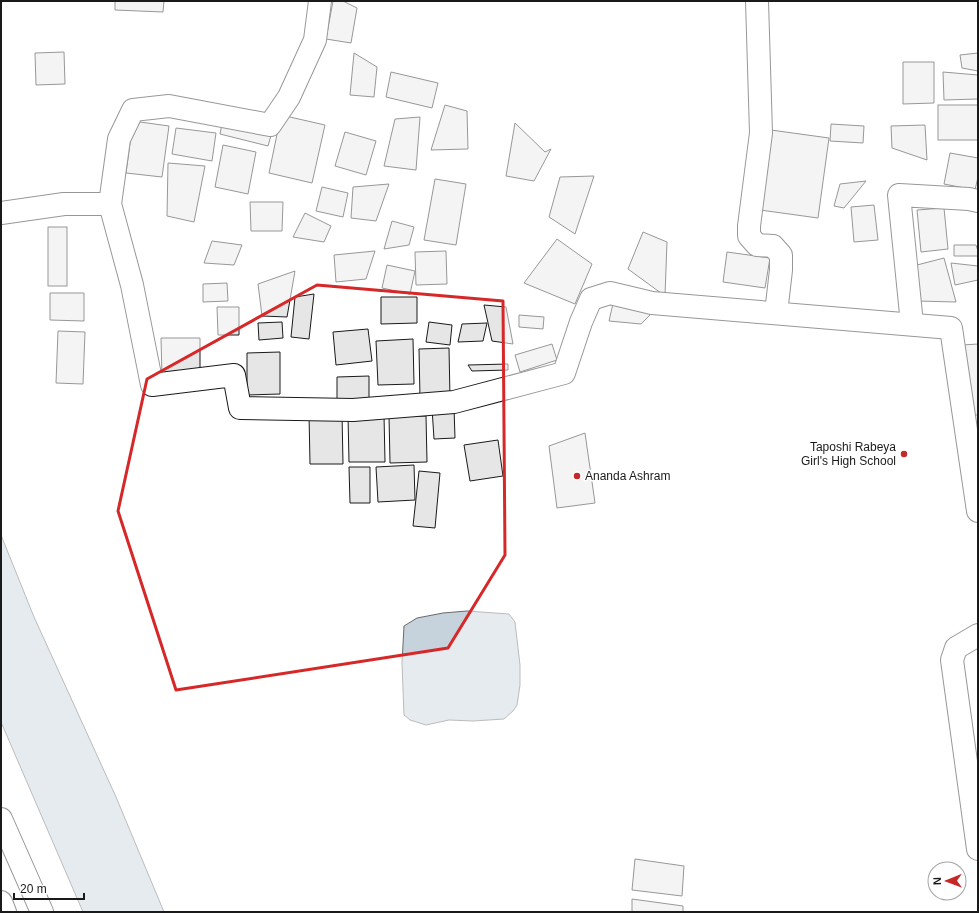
<svg xmlns="http://www.w3.org/2000/svg" width="979" height="913" font-family="Arial,sans-serif">
  <style>
    .water { fill: #c6d2dc; stroke: #6a6a6a }
    .building { fill: #e6e6e6; stroke: #1a1a1a }
    .lines { fill: none; stroke-linecap: round; stroke-linejoin: round }
    .minor-casing { stroke: #1a1a1a; stroke-width: 24 }
    .highway-casing { stroke: #1a1a1a; stroke-width: 24 }
    .minor { stroke: #fff; stroke-width: 22 }
    .highway { stroke: #fff; stroke-width: 22 }
    .marked { fill: none; stroke: #d62828; stroke-width: 3; stroke-linejoin: round }
    .poi-dot { fill: #c62828; stroke: #fff; stroke-width: 1.5 }
    .labels { text-anchor: middle; stroke-width: 3; stroke-linejoin: round; paint-order: stroke }
    .poi-label { font-size: 12px; fill: #1a1a1a; stroke: #fff; text-anchor: end }
  </style>
  <rect width="100%" height="100%" fill="#fff"/>
  <g class="water">
    <path d="M 1,535 L 34,617 L 116,797 L 164,912 L 83,912 L 1,722 Z"/>
    <path d="M 467,611 L 509,614 L 515,622 L 520,665 L 520,685 L 517,705 L 513,711 L 504,719 L 473,721 L 449,720 L 426,725 L 410,720 L 404,715 L 402,663 L 404,626 L 417,618 L 443,613 Z"/>
  </g>
  <g class="building">
    <path d="M 115,1 L 164,1 L 163,12 L 115,10 Z"/>
    <path d="M 333,1 L 343,1 L 357,8 L 351,43 L 326,39 Z"/>
    <path d="M 64,52 L 65,84 L 36,85 L 35,53 Z"/>
    <path d="M 354,53 L 377,67 L 374,97 L 350,95 Z"/>
    <path d="M 978,53 L 978,71 L 962,68 L 960,55 Z"/>
    <path d="M 903,62 L 934,62 L 934,103 L 903,104 Z"/>
    <path d="M 391,72 L 438,83 L 432,108 L 386,97 Z"/>
    <path d="M 943,72 L 978,75 L 978,99 L 944,100 Z"/>
    <path d="M 445,105 L 467,111 L 468,149 L 431,150 Z"/>
    <rect x="938" y="105" width="40" height="35"/>
    <path d="M 281,115 L 325,125 L 312,183 L 269,173 Z"/>
    <path d="M 420,117 L 416,170 L 384,166 L 395,119 Z"/>
    <path d="M 223,119 L 272,132 L 268,146 L 220,134 Z"/>
    <path d="M 133,121 L 169,126 L 162,177 L 126,173 Z"/>
    <path d="M 515,123 L 545,152 L 551,149 L 534,181 L 506,176 Z"/>
    <path d="M 831,124 L 864,126 L 863,143 L 830,141 Z"/>
    <path d="M 925,125 L 927,160 L 892,148 L 891,126 Z"/>
    <path d="M 176,128 L 216,133 L 212,161 L 172,154 Z"/>
    <path d="M 771,130 L 829,138 L 818,218 L 760,210 Z"/>
    <path d="M 345,132 L 376,141 L 366,175 L 335,166 Z"/>
    <path d="M 223,145 L 256,152 L 248,194 L 215,187 Z"/>
    <path d="M 950,153 L 978,158 L 978,177 L 975,190 L 944,184 Z"/>
    <path d="M 168,163 L 205,166 L 194,222 L 167,216 Z"/>
    <path d="M 594,176 L 575,234 L 549,217 L 560,177 Z"/>
    <path d="M 435,179 L 466,184 L 456,245 L 424,240 Z"/>
    <path d="M 866,181 L 844,208 L 834,206 L 840,184 Z"/>
    <path d="M 389,184 L 376,221 L 351,218 L 353,187 Z"/>
    <path d="M 322,187 L 348,193 L 343,217 L 316,211 Z"/>
    <path d="M 250,202 L 283,202 L 282,231 L 251,231 Z"/>
    <path d="M 874,205 L 878,240 L 854,242 L 851,207 Z"/>
    <path d="M 944,208 L 948,249 L 921,252 L 917,210 Z"/>
    <path d="M 305,213 L 331,226 L 324,242 L 293,237 Z"/>
    <path d="M 392,221 L 414,227 L 409,245 L 384,249 Z"/>
    <rect x="48" y="227" width="19" height="59"/>
    <path d="M 643,232 L 667,242 L 665,296 L 628,269 Z"/>
    <path d="M 557,239 L 592,264 L 575,304 L 524,283 Z"/>
    <path d="M 212,241 L 242,245 L 234,265 L 204,263 Z"/>
    <path d="M 954,245 L 976,245 L 978,251 L 978,256 L 954,256 Z"/>
    <path d="M 375,251 L 366,279 L 336,282 L 334,255 Z"/>
    <path d="M 446,251 L 447,284 L 416,285 L 415,252 Z"/>
    <path d="M 727,252 L 770,258 L 765,288 L 723,282 Z"/>
    <path d="M 944,258 L 956,302 L 917,301 L 917,265 Z"/>
    <path d="M 951,263 L 978,266 L 978,280 L 955,285 Z"/>
    <path d="M 387,265 L 415,271 L 410,294 L 382,288 Z"/>
    <path d="M 295,271 L 287,317 L 262,316 L 258,284 Z"/>
    <path d="M 227,283 L 228,301 L 203,302 L 203,284 Z"/>
    <path d="M 50,293 L 84,293 L 84,321 L 50,320 Z"/>
    <path d="M 314,294 L 309,339 L 291,337 L 295,297 Z"/>
    <path d="M 381,297 L 417,297 L 417,323 L 381,324 Z"/>
    <path d="M 614,299 L 654,311 L 641,324 L 609,321 Z"/>
    <path d="M 484,305 L 506,307 L 513,344 L 492,341 Z"/>
    <path d="M 217,307 L 239,307 L 239,335 L 218,335 Z"/>
    <path d="M 519,315 L 544,317 L 543,329 L 519,327 Z"/>
    <path d="M 282,322 L 283,338 L 259,340 L 258,323 Z"/>
    <path d="M 429,322 L 452,325 L 450,345 L 426,342 Z"/>
    <path d="M 487,323 L 483,341 L 458,342 L 462,324 Z"/>
    <path d="M 368,329 L 372,361 L 336,365 L 333,332 Z"/>
    <path d="M 58,331 L 85,332 L 83,384 L 56,383 Z"/>
    <path d="M 161,338 L 200,338 L 200,376 L 162,377 Z"/>
    <path d="M 413,339 L 414,384 L 378,385 L 376,341 Z"/>
    <path d="M 552,344 L 557,360 L 520,372 L 515,355 Z"/>
    <path d="M 978,344 L 978,415 L 967,415 L 962,345 Z"/>
    <path d="M 449,348 L 450,398 L 420,398 L 419,349 Z"/>
    <path d="M 280,352 L 280,394 L 247,395 L 247,353 Z"/>
    <path d="M 508,364 L 508,370 L 472,371 L 468,365 Z"/>
    <path d="M 369,376 L 369,403 L 337,403 L 337,377 Z"/>
    <path d="M 432,408 L 454,408 L 455,438 L 434,439 Z"/>
    <path d="M 309,414 L 342,414 L 343,464 L 310,464 Z"/>
    <path d="M 384,415 L 385,462 L 349,462 L 348,416 Z"/>
    <path d="M 389,416 L 426,416 L 427,462 L 390,463 Z"/>
    <path d="M 585,433 L 595,503 L 557,508 L 549,446 Z"/>
    <path d="M 498,440 L 503,476 L 470,481 L 464,445 Z"/>
    <path d="M 414,465 L 415,500 L 378,502 L 376,467 Z"/>
    <path d="M 349,467 L 370,467 L 370,503 L 350,503 Z"/>
    <path d="M 419,471 L 440,473 L 435,528 L 413,526 Z"/>
    <path d="M 635,859 L 684,866 L 682,896 L 632,890 Z"/>
    <path d="M 632,899 L 683,906 L 683,912 L 632,912 Z"/>
  </g>
  <g class="lines">
    <defs>
      <g id="minor">
        <path d="M 320,1 L 315,40 L 289,97 L 270,125 L 169,106 L 133,110 L 119,139 L 110,204 L 132,285 L 152,385 L 234,375 L 240,408 L 353,410 L 454,402 L 564,373 L 581,322 L 591,299 L 610,293 L 652,303 L 951,328 L 978,511"/>
        <path d="M 757,1 L 761,133 L 749,226 L 749,236 L 757,245 L 773,246 L 781,255 L 781,270 L 776,313"/>
        <path d="M 1,213 L 64,204 L 110,204"/>
        <path d="M 912,324 L 899,195 L 969,199 L 978,201"/>
        <path d="M 978,635 L 956,648 L 952,660 L 978,849"/>
      </g>
      <g id="highway">
        <path d="M 1,819 L 42,912"/>
        <path d="M 1,902 L 5,912"/>
      </g>
    </defs>
    <use href="#minor" class="minor-casing"/>
    <use href="#highway" class="highway-casing"/>
    <use href="#minor" class="minor"/>
    <use href="#highway" class="highway"/>
  </g>
  <path d="M0 0H979V913H0ZM 317,285 L 503,301 L 505,555 L 448,648 L 176,690 L 118,511 L 147,379 Z" fill="#fff" fill-opacity=".55" fill-rule="evenodd"/>
  <path class="marked" d="M 317,285 L 503,301 L 505,555 L 448,648 L 176,690 L 118,511 L 147,379 Z"/>
  <g class="poi-dot">
    <circle cx="904" cy="454" r="4"/>
    <circle cx="577" cy="476" r="4"/>
  </g>
  <g class="labels">
    <g class="poi-label">
      <text x="896" y="451">Taposhi Rabeya<tspan x="896" dy="14">Girl's High School</tspan></text>
      <text x="585" y="480" text-anchor="start">Ananda Ashram</text>
    </g>
  </g>
  <rect width="979" height="913" fill="none" stroke="#1a1a1a" stroke-width="4"/>
  <g transform="translate(947 881) rotate(269)"><circle r="19" fill="#ffffff" stroke="#a3a3a3"/>
  <path d="M0-3L7 15L0 10L-7 15Z" fill="#c62828"/>
  <text y="-6" font-size="11" font-weight="bold" text-anchor="middle" fill="#1a1a1a">N</text>
  </g>
  <path d="M14 893v6h70v-6" fill="none" stroke="#1a1a1a" stroke-width="2"/>
  <text x="20" y="893" font-size="12" fill="#1a1a1a" stroke="#ffffff" stroke-width="3" paint-order="stroke">20 m</text>
</svg>
